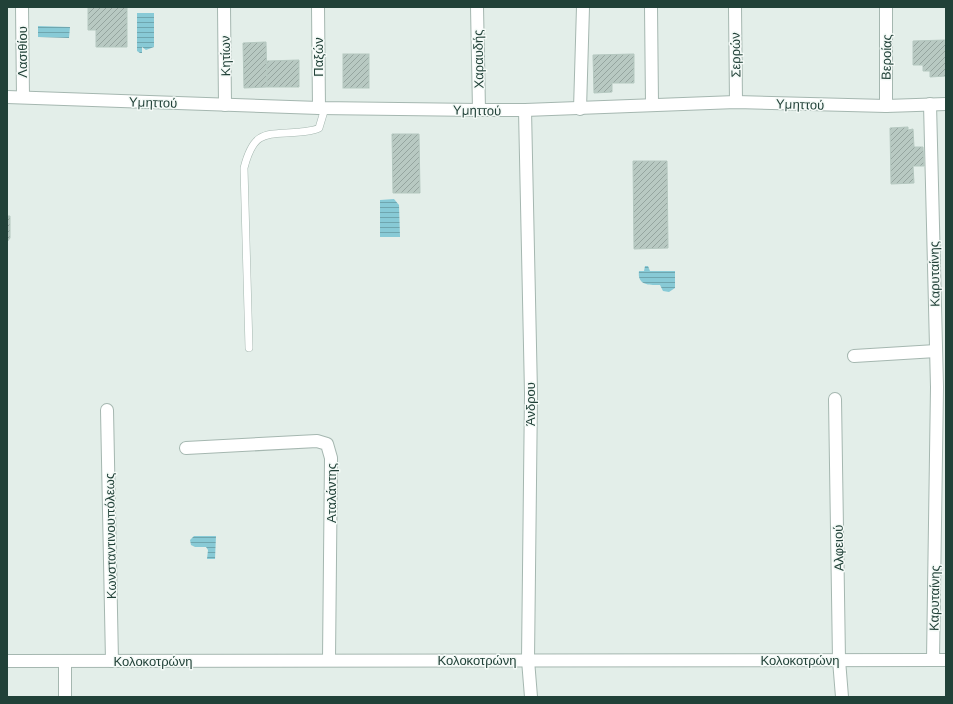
<svg xmlns="http://www.w3.org/2000/svg" width="953" height="704" font-family="'Work Sans',sans-serif">
  <style>
    .water { fill: url(#water-rules) }
    .building { fill: url(#building-hatch); stroke: #b5c8c0 }
    .lines { fill: none; stroke-linecap: round; stroke-linejoin: round }
    .lane-casing { stroke: #a5b7b0; stroke-width: 8 }
    .street-casing { stroke: #a5b7b0; stroke-width: 14 }
    .lane { stroke: #fff; stroke-width: 7 }
    .street { stroke: #fff; stroke-width: 12 }
    .labels { text-anchor: middle; stroke-width: 3; stroke-linejoin: round; paint-order: stroke }
    .street-label { font-size: 13px; fill: #214138; stroke: #f4faf7 }
  </style>
  <defs>
    <pattern id="water-rules" width="6" height="5" patternUnits="userSpaceOnUse"><rect width="6" height="5" fill="#88cad6"/><path d="M0 2.5h6" fill="none" stroke="#6fa6af"/></pattern>
    <pattern id="building-hatch" width="6" height="6" patternUnits="userSpaceOnUse"><rect width="6" height="6" fill="#b8c9c2"/><path d="M-1 1l2-2M0 6l6-6M5 7l2-2" fill="none" stroke="#95a59f"/></pattern>
  </defs>
  <rect width="100%" height="100%" fill="#e3eee9"/>
  <g class="water">
    <path d="M 137,13 L 154,13 L 154,47 L 146,50 L 142,47 L 142,53 L 140,53 L 137,51 Z"/>
    <path d="M 38,26 L 70,27 L 69,38 L 38,37 Z"/>
    <path d="M 394,199 L 399,205 L 400,237 L 380,237 L 380,200 Z"/>
    <path d="M 645,266 L 648,266 L 650,271 L 675,271 L 675,288 L 669,292 L 663,291 L 660,285 C 650,285 637,286 639,271 L 644,271 Z"/>
    <path d="M 194,536 L 216,536 L 215,559 L 207,559 L 208,550 L 206,547 L 195,547 L 191,545 L 190,540 Z"/>
  </g>
  <g class="building">
    <path d="M 88,7 L 127,7 L 127,47 L 96,47 L 96,30 L 88,30 Z"/>
    <path d="M 946,40 L 946,76 L 930,77 L 930,71 L 923,71 L 923,65 L 913,65 L 913,41 Z"/>
    <path d="M 266,42 L 267,87 L 244,88 L 243,43 Z"/>
    <rect x="343" y="54" width="26" height="34"/>
    <path d="M 634,54 L 634,83 L 612,83 L 612,92 L 594,93 L 593,55 Z"/>
    <path d="M 299,60 L 299,87 L 267,87 L 267,61 Z"/>
    <path d="M 908,127 L 908,130 L 913,129 L 914,147 L 923,147 L 924,166 L 913,166 L 914,183 L 891,184 L 890,128 Z"/>
    <path d="M 392,134 L 419,134 L 420,193 L 393,193 Z"/>
    <path d="M 633,161 L 667,161 L 668,248 L 634,249 Z"/>
    <path d="M 7,216 L 10,216 L 10,238 L 7,242 Z"/>
  </g>
  <g class="lines">
    <defs>
      <path id="lane" d="M 249,348 L 244,168 C 254,129 266,135 300,132 C 307,131 314,131 319,128 L 325,108"/>
      <g id="street">
        <path d="M 22,7 L 23,97"/>
        <path d="M 224,7 L 225,105"/>
        <path d="M 318,7 L 319,108"/>
        <path d="M 477,7 L 479,110"/>
        <path d="M 651,7 L 652,104"/>
        <path d="M 735,7 L 736,102"/>
        <path d="M 7,97 L 319,108 L 479,110 L 525,110 L 736,102 L 886,106 L 946,104"/>
        <path d="M 930,104 L 937,387 L 933,660"/>
        <path d="M 886,106 L 886,7"/>
        <path d="M 580,109 L 583,7"/>
        <path d="M 525,110 L 531,393 L 528,660 L 531,697"/>
        <path d="M 854,356 L 936,351"/>
        <path d="M 835,399 L 839,660 L 842,697"/>
        <path d="M 107,410 L 112,661"/>
        <path d="M 186,448 L 317,441 L 327,444 L 331,458 L 329,660"/>
        <path d="M 7,661 L 946,660"/>
        <path d="M 65,661 L 65,697"/>
      </g>
    </defs>
    <use href="#lane" class="lane-casing"/>
    <use href="#street" class="street-casing"/>
    <use href="#lane" class="lane"/>
    <use href="#street" class="street"/>
  </g>
  <g class="labels">
    <g class="street-label">
      <text transform="translate(22 52) rotate(-90)" y="5">Λασιθίου</text>
      <text transform="translate(735 55) rotate(-91)" y="5">Σερρών</text>
      <text transform="translate(225 56) rotate(-91)" y="5">Κητίων</text>
      <text transform="translate(318 57) rotate(-90)" y="5">Παξών</text>
      <text transform="translate(886 57) rotate(-89)" y="5">Βεροίας</text>
      <text transform="translate(478 59) rotate(-91)" y="5">Χαραυδής</text>
      <text transform="translate(153 102) rotate(2)" y="5">Υμηττού</text>
      <text transform="translate(800 104) rotate(2)" y="5">Υμηττού</text>
      <text transform="translate(477 110) rotate(1)" y="5">Υμηττού</text>
      <text transform="translate(934 274) rotate(-91)" y="5">Καρυταίνης</text>
      <text transform="translate(530 404) rotate(-90)" y="5">Άνδρου</text>
      <text transform="translate(331 493) rotate(-90)" y="5">Αταλάντης</text>
      <text transform="translate(110 536) rotate(-91)" y="5">Κωνσταντινουπόλεως</text>
      <text transform="translate(838 548) rotate(-91)" y="5">Αλφειού</text>
      <text transform="translate(934 598) rotate(-89)" y="5">Καρυταίνης</text>
      <text x="477" y="665">Κολοκοτρώνη</text>
      <text x="800" y="665">Κολοκοτρώνη</text>
      <text x="153" y="666">Κολοκοτρώνη</text>
    </g>
  </g>
  <rect width="953" height="704" fill="none" stroke="#214138" stroke-width="16"/>
</svg>
